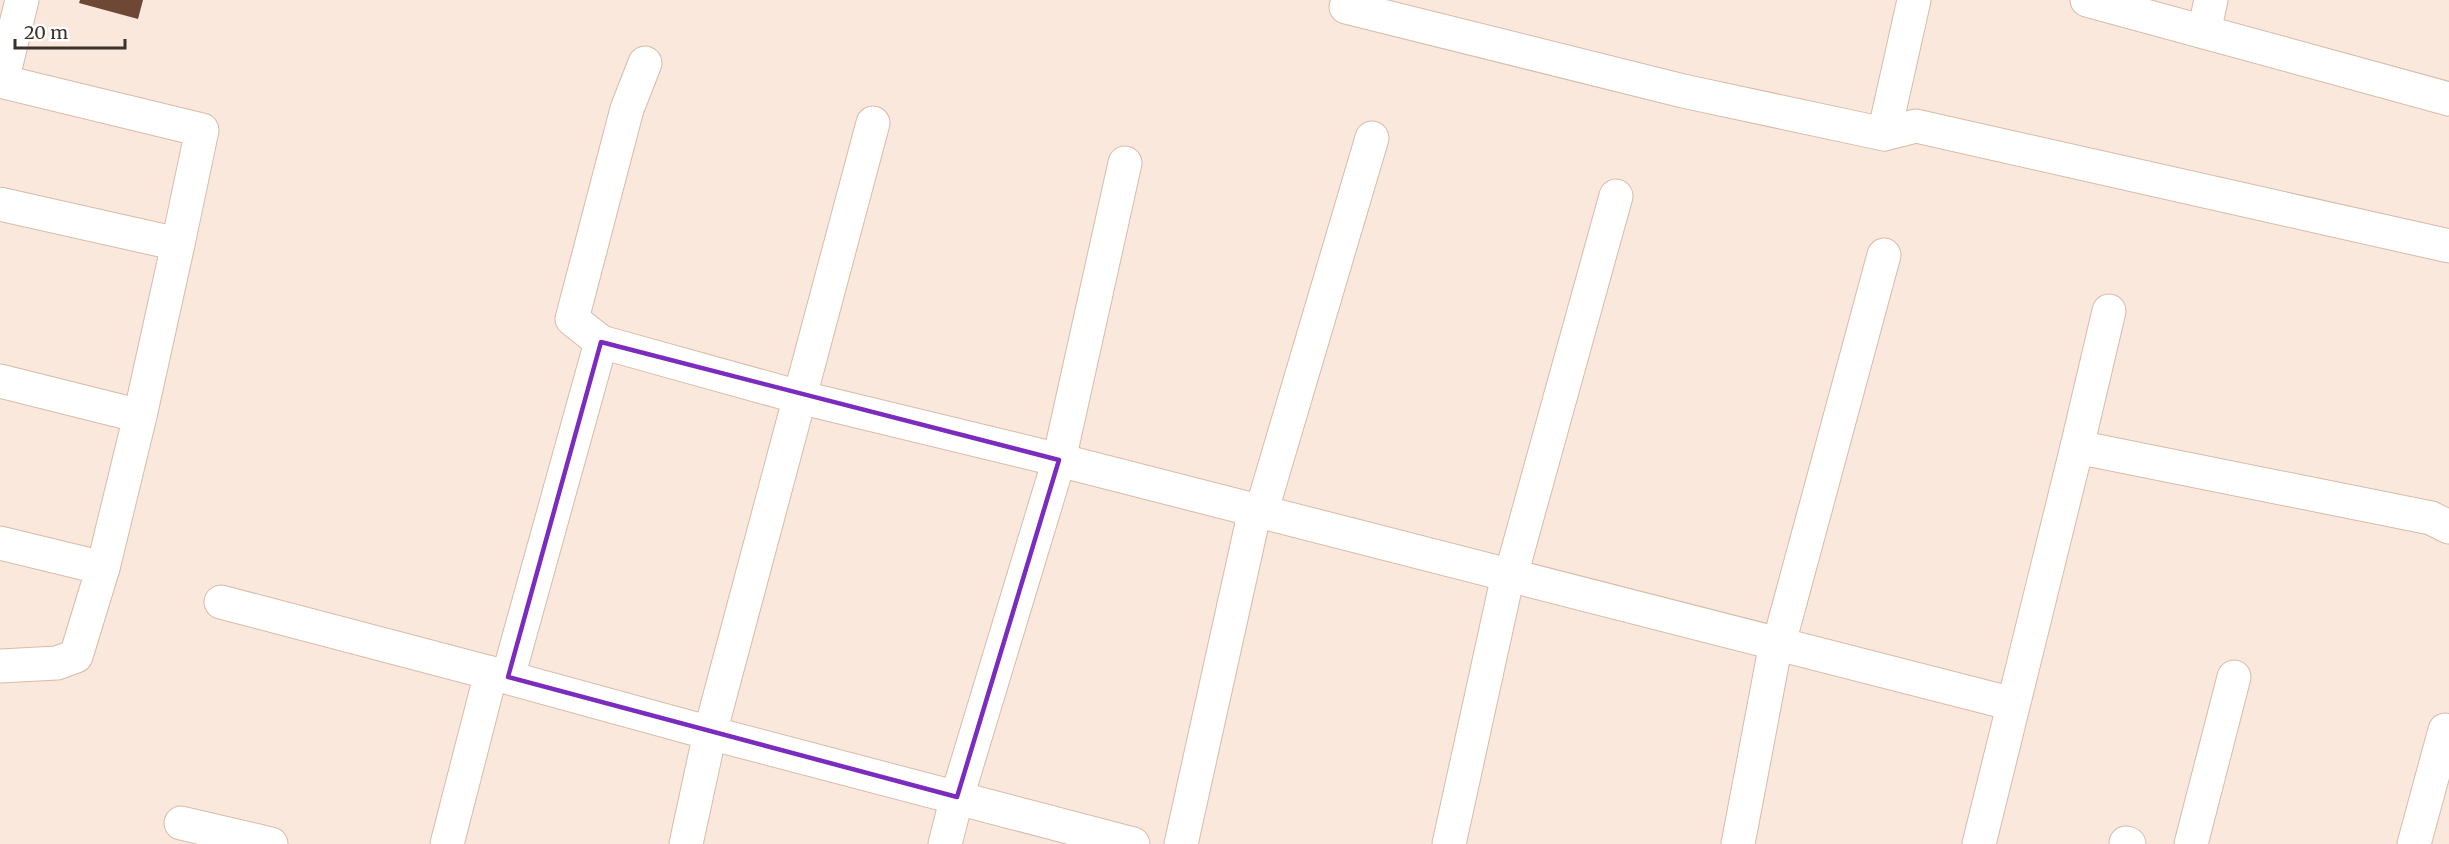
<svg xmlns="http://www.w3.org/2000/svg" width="2449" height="844" font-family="Merriweather,serif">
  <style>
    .building { fill: #6f4735 }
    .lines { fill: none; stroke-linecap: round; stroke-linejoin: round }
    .minor-casing { stroke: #d8bba7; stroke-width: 35 }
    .minor { stroke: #fff; stroke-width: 33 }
    .marked { fill: none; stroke: #7b2cbf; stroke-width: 4.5; stroke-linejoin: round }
  </style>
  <rect width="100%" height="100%" fill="#fbe8dc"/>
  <path class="building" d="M 80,0 L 143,0 L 138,19 L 79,3 Z"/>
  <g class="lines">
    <defs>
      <g id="minor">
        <path d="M 2087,0 L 2449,99"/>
        <path d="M 1346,7 L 1683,91 L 1884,134 L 1916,126 L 2449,246"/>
        <path d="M 2204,32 L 2211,0"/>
        <path d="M 0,81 L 202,130 L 178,244"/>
        <path d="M 2,81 L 22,0"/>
        <path d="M 1884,134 L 1914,0"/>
        <path d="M 0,204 L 178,244 L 140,416 L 103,568 L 0,543"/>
        <path d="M 601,342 L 572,319 L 627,109 L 645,63"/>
        <path d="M 0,381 L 140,416"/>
        <path d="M 2077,447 L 2109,311"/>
        <path d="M 221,602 L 491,673"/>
        <path d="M 0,666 L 57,663 L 76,656 L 103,568"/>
        <path d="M 508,677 L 601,342 L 799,397 L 1059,460 L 2013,704"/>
        <path d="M 181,823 L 271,844"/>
        <path d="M 2126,843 L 2129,844"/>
        <path d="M 447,844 L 491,673 L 710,733 L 1133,844"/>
        <path d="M 686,844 L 710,733 L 873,123"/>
        <path d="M 945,844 L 957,797 L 1059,460 L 1125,163"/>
        <path d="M 1181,844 L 1255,510 L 1258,511 L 1266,496 L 1372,138"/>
        <path d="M 1449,844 L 1508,575 L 1511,575 L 1616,196"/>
        <path d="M 1738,844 L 1776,643 L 1779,643 L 1884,255"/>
        <path d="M 1979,844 L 2077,447 L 2431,518 L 2449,527"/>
        <path d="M 2191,844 L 2234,677"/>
        <path d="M 2414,844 L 2445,730"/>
      </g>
    </defs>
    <use href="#minor" class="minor-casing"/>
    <use href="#minor" class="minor"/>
  </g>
  <path class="marked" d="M 601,342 L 1059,460 L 957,797 L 508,677 Z"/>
  <path d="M15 39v9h110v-9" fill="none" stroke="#3d312a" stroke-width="3"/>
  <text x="24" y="39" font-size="18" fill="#3d312a" stroke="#ffffff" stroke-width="4.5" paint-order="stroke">20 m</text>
</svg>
